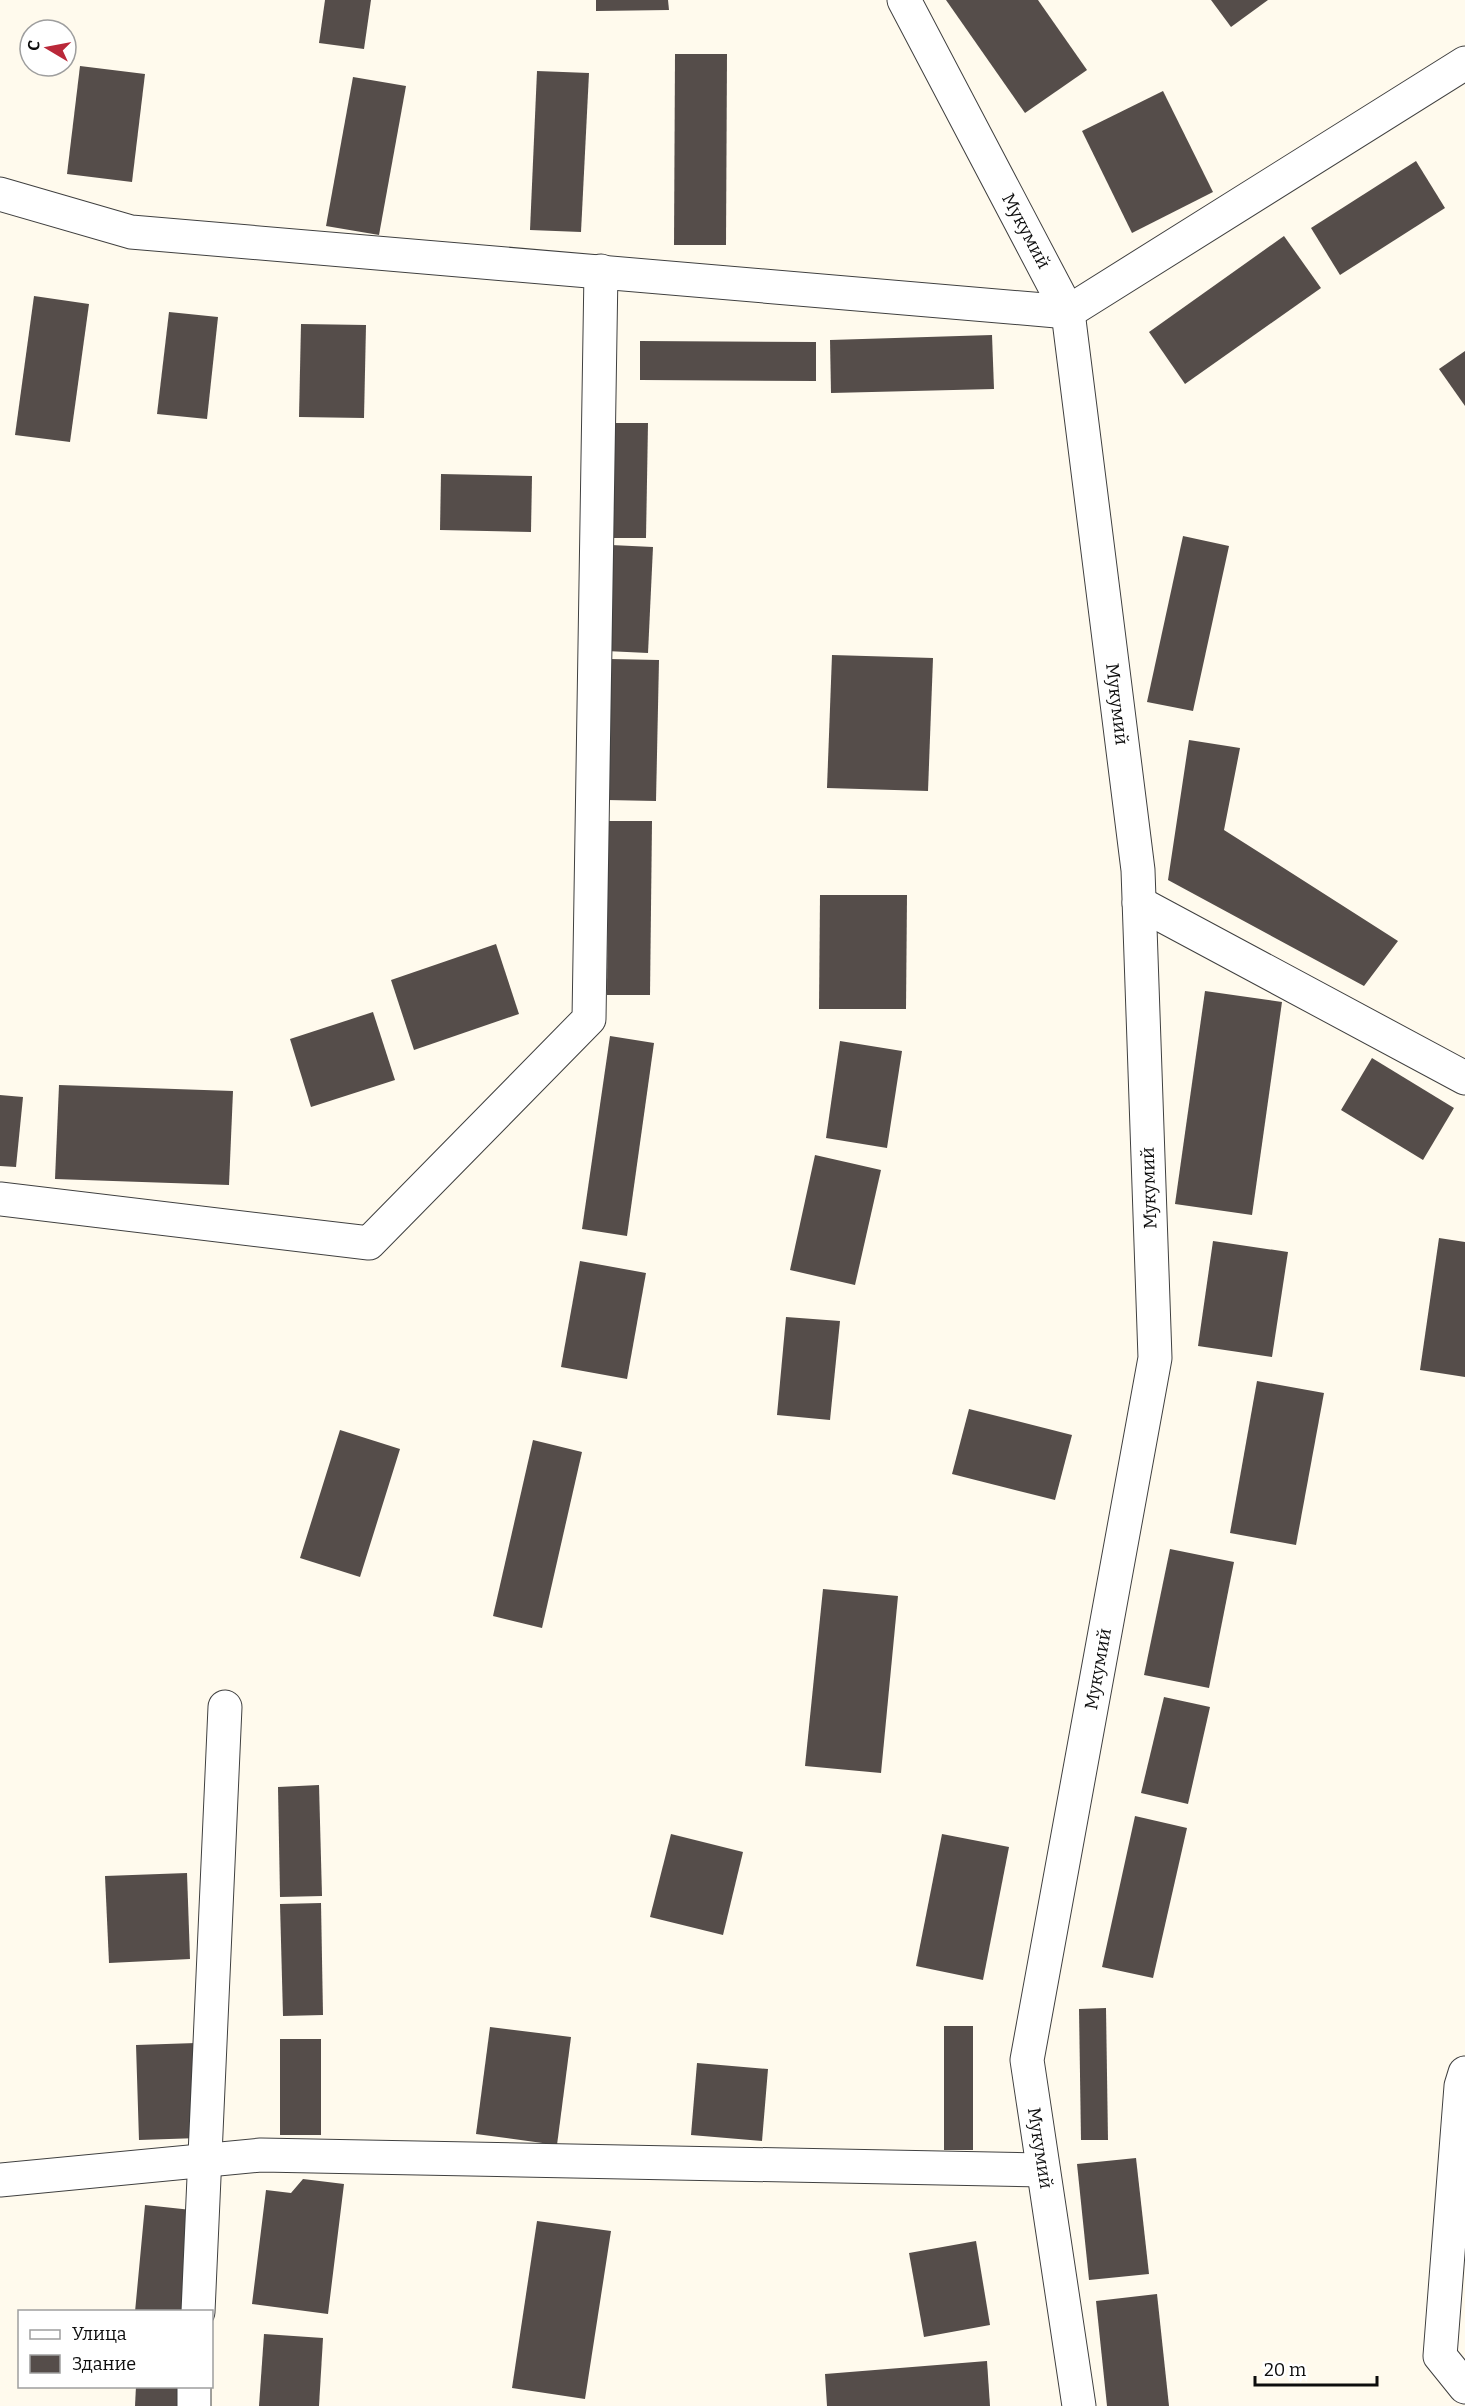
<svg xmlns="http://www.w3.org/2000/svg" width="1465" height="2406" font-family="Bitter,serif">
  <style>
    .building { fill: #554d4a }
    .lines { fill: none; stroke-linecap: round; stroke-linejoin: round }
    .minor-casing { stroke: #404040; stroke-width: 35 }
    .minor { stroke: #fff; stroke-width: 33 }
    .labels { text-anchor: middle; stroke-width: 6; stroke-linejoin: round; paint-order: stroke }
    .street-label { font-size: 18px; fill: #0d0d0d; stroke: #fff }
  </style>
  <rect width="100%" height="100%" fill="#fffaed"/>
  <g class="building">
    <path d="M 325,0 L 371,0 L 364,49 L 319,43 Z"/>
    <path d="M 596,0 L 668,0 L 669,10 L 596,11 Z"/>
    <path d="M 946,0 L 1038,0 L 1087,70 L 1025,113 Z"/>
    <path d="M 1211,0 L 1268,0 L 1231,27 Z"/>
    <path d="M 675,54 L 727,54 L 726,245 L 674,245 Z"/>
    <path d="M 80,66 L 145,74 L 132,182 L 67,174 Z"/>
    <path d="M 537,71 L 589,73 L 581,232 L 530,230 Z"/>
    <path d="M 353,77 L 406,86 L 379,235 L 326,226 Z"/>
    <path d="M 1163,91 L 1213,192 L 1132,233 L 1082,131 Z"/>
    <path d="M 1416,161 L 1445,208 L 1340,275 L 1311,228 Z"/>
    <path d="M 1284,236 L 1321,288 L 1185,384 L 1149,332 Z"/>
    <path d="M 34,296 L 89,304 L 70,442 L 15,435 Z"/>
    <path d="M 169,312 L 218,317 L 207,419 L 157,414 Z"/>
    <path d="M 301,324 L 366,325 L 364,418 L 299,417 Z"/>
    <path d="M 992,335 L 994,389 L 831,393 L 830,340 Z"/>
    <path d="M 640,341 L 816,342 L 816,381 L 640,380 Z"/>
    <path d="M 1465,351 L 1465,406 L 1439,369 Z"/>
    <path d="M 612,423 L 648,423 L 646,538 L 610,538 Z"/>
    <path d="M 441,474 L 532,476 L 531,532 L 440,530 Z"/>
    <path d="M 1183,536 L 1229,546 L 1193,711 L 1147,702 Z"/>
    <path d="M 611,545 L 653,547 L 648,653 L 606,651 Z"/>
    <path d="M 832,655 L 933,658 L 928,791 L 827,788 Z"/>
    <path d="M 610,659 L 659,660 L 656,801 L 607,800 Z"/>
    <path d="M 1189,740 L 1240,748 L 1224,830 L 1398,941 L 1364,986 L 1168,880 Z"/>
    <path d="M 608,821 L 652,821 L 650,995 L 607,995 Z"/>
    <path d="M 820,895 L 907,895 L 906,1009 L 819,1009 Z"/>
    <path d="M 496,944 L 519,1014 L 414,1050 L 391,980 Z"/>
    <path d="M 1205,991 L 1282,1002 L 1252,1215 L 1175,1204 Z"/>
    <path d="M 373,1012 L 395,1080 L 311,1107 L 290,1039 Z"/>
    <path d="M 610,1036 L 654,1043 L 627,1236 L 582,1229 Z"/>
    <path d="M 840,1041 L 902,1051 L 887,1148 L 826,1138 Z"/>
    <path d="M 1372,1058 L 1454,1108 L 1423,1160 L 1341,1110 Z"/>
    <path d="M 59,1085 L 233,1091 L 229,1185 L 55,1179 Z"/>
    <path d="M 0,1095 L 23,1097 L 16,1167 L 0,1166 Z"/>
    <path d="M 815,1155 L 881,1170 L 855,1285 L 790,1270 Z"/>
    <path d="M 1439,1238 L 1465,1242 L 1465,1377 L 1420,1370 Z"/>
    <path d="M 1213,1241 L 1288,1252 L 1272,1357 L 1198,1346 Z"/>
    <path d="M 580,1261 L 646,1273 L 627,1379 L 561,1367 Z"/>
    <path d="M 786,1317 L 840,1321 L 830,1420 L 777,1415 Z"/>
    <path d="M 1257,1381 L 1324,1393 L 1296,1545 L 1230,1533 Z"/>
    <path d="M 969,1409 L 1072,1435 L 1055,1500 L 952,1474 Z"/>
    <path d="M 340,1430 L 400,1449 L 360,1577 L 300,1558 Z"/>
    <path d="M 533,1440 L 582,1452 L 542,1628 L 493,1616 Z"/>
    <path d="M 1170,1549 L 1234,1562 L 1209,1688 L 1144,1675 Z"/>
    <path d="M 823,1589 L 898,1596 L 881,1773 L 805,1766 Z"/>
    <path d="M 1164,1697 L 1210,1707 L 1188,1804 L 1141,1793 Z"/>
    <path d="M 319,1785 L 322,1896 L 280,1897 L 278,1787 Z"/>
    <path d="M 1135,1816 L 1187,1828 L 1153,1978 L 1102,1967 Z"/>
    <path d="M 671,1834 L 743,1852 L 723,1935 L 650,1917 Z"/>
    <path d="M 942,1834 L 1009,1847 L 983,1980 L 916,1966 Z"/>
    <path d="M 187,1873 L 190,1959 L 109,1963 L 105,1876 Z"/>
    <path d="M 321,1903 L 323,2015 L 283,2016 L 280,1904 Z"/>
    <path d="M 1106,2008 L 1108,2140 L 1081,2140 L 1079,2009 Z"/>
    <rect x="944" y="2026" width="29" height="124"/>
    <path d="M 490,2027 L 571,2037 L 557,2145 L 476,2134 Z"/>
    <rect x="280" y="2039" width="41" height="96"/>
    <path d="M 196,2043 L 199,2138 L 139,2140 L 136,2045 Z"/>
    <path d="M 697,2063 L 768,2069 L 762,2141 L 691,2135 Z"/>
    <path d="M 1136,2158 L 1149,2274 L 1089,2280 L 1077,2164 Z"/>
    <path d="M 303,2179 L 344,2184 L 328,2314 L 252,2304 L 266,2190 L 291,2193 Z"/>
    <path d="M 145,2205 L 201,2211 L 191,2312 L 135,2312 Z"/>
    <path d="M 537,2221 L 611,2231 L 585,2399 L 512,2388 Z"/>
    <path d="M 976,2241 L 990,2325 L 924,2337 L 909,2253 Z"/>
    <path d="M 1157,2294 L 1169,2406 L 1107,2406 L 1096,2301 Z"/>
    <path d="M 264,2334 L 323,2338 L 319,2406 L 259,2406 Z"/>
    <path d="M 987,2361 L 990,2406 L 827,2406 L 825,2374 Z"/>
    <path d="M 136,2386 L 182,2386 L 181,2406 L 135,2406 Z"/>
  </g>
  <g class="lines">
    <defs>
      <g id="minor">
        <path d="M 904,0 L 1068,312 L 1138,870 L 1155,1358 L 1027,2060 L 1079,2406"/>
        <path d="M 0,194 L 131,232 L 1068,312 L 1465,63"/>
        <path d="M 1139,903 L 1465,1078"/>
        <path d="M 0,1199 L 369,1243 L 589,1019 L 601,271"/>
        <path d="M 1465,2073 L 1461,2086 L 1440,2356 L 1465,2387"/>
        <path d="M 0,2180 L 261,2155 L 1043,2170"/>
        <path d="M 198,2312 L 225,1707"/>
        <path d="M 194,2406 L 194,2386"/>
      </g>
    </defs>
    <use href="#minor" class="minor-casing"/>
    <use href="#minor" class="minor"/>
  </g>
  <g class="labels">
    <g class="street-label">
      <text transform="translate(1026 231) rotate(62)" y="6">Мукумий</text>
      <text transform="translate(1117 704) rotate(83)" y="6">Мукумий</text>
      <text transform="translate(1149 1188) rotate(-92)" y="6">Мукумий</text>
      <text transform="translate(1098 1669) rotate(-80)" y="6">Мукумий</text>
      <text transform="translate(1040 2148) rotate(81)" y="6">Мукумий</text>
    </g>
  </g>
  <rect x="18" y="2310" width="195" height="78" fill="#ffffff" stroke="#9e9e9e" stroke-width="1.5"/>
  <rect x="30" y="2330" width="30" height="9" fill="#ffffff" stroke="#9e9e9e" stroke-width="1.5"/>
  <text x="72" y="2340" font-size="18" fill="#0d0d0d">Улица</text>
  <rect x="30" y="2355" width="30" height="18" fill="#554d4a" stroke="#9e9e9e" stroke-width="1.5"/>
  <text x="72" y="2370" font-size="18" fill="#0d0d0d">Здание</text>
  <g transform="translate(48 48) rotate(280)"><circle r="28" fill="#ffffff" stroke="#9e9e9e" stroke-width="1.5"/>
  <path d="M0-4.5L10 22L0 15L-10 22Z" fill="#ba2839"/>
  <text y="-9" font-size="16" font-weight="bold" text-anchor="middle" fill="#0d0d0d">С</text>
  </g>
  <path d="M1255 2376v9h122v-9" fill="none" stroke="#0d0d0d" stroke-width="3"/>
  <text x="1264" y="2376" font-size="18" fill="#0d0d0d" stroke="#ffffff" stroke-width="4.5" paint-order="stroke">20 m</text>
</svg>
